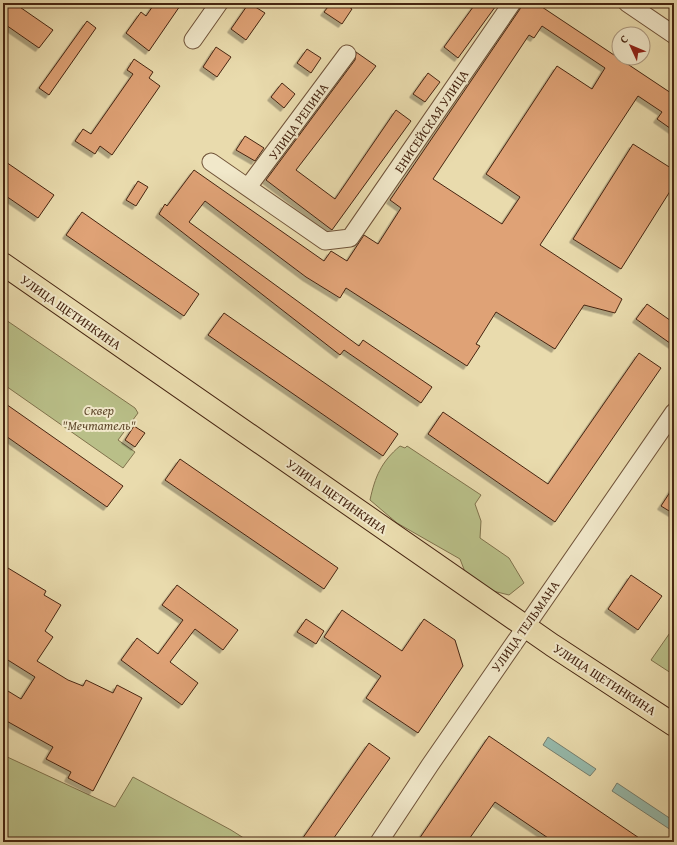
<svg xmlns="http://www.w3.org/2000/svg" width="677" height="845" font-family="'Gentium Book Plus',serif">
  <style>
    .green { fill: #b9bf88; stroke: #80724c }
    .water { fill: #97bbad; stroke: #777f6f }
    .building { fill: #dfa276; stroke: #462511; fill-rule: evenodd; filter: url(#shadow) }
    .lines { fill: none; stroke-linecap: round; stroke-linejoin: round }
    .minor-casing { stroke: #6f5238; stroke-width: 19 }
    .major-casing { stroke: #462511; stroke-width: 24 }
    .minor { stroke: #f1e8ca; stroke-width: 17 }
    .major { stroke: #e9dbad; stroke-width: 22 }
    .labels { text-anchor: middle; stroke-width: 4; stroke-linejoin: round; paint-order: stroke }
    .street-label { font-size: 13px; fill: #462511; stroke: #f1e8ca }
    .park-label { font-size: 13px; font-style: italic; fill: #634c2f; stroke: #f1e8ca }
  </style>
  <defs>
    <filter id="shadow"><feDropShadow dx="-3.5" dy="3.5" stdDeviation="0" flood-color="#0004"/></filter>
  </defs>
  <rect width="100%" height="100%" fill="#e9dbad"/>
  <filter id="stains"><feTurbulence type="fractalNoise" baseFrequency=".005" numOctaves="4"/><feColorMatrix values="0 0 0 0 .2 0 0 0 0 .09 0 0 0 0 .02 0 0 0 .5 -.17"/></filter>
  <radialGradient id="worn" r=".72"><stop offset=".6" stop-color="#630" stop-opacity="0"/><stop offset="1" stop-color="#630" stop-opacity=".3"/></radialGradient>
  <g class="green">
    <path d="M 3,318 L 135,408 L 138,413 L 118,440 L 135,452 L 123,468 L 3,384 Z"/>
    <path d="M 400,446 L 405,448 L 407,446 L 481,495 L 475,504 L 481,521 L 480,538 L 509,558 L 524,583 L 509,595 L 477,587 L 467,577 L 460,559 L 397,523 L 370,500 C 375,477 381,462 400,446 Z"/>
    <path d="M 674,627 L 674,675 L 651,660 Z"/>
    <path d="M 3,755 L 115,807 L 133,777 L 231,830 L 250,842 L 3,842 Z"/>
  </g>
  <g class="water">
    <path d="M 548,737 L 596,769 L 590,776 L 543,745 Z"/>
    <path d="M 617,783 L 674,821 L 674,832 L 612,791 Z"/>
  </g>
  <g class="building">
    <path d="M 3,3 L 14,3 L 53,30 L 39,48 L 3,23 Z"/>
    <path d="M 155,3 L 182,3 L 149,51 L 126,33 L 141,12 L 146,16 Z"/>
    <path d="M 249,3 L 265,13 L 246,40 L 231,29 Z"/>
    <path d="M 331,3 L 343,3 L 352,9 L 342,24 L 324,12 Z"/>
    <path d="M 476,3 L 498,3 L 458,58 L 444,47 Z"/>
    <path d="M 522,3 L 536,3 L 674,95 L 674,131 L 657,119 L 662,112 L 638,96 L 540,245 L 622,299 L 615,313 L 584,305 L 555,349 L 496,312 L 476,344 L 480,346 L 467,366 L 346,288 L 340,298 L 306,277 L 205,201 L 189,222 L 359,346 L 363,340 L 432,387 L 421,403 L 344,350 L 340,355 L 159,214 L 165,204 L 167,206 L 194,170 L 324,261 L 331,251 L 347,261 L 364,235 L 378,244 L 401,208 L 390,200 L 520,9 ZM 542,26 L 605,68 L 592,89 L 557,66 L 486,174 L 520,197 L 502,224 L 433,179 L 529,35 L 534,38 Z"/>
    <path d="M 87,21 L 96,28 L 49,95 L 39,88 Z"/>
    <path d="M 216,47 L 231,57 L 217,77 L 203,67 Z"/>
    <path d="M 307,49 L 321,58 L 311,73 L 297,63 Z"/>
    <path d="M 356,52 L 376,66 L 296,170 L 335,199 L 396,110 L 411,121 L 332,230 L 266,180 L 355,60 Z"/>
    <path d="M 134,59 L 153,72 L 149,78 L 160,86 L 112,155 L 100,146 L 95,154 L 75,141 L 83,129 L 91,134 L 133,74 L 127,70 Z"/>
    <path d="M 428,73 L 440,82 L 425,102 L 413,94 Z"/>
    <path d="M 282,83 L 295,94 L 284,108 L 271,97 Z"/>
    <path d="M 245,136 L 264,148 L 255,161 L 236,150 Z"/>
    <path d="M 633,144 L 674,170 L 674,185 L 621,269 L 573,239 Z"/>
    <path d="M 3,160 L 54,195 L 38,218 L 3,194 Z"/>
    <path d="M 138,181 L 148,187 L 136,206 L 126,200 Z"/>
    <path d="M 82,212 L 199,294 L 184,316 L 66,235 Z"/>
    <path d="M 647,304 L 674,323 L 674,346 L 636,319 Z"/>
    <path d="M 224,313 L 398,434 L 383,456 L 208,335 Z"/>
    <path d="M 639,353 L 661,368 L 555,522 L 428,434 L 443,412 L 548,484 Z"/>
    <path d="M 3,402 L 123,486 L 107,507 L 3,434 Z"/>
    <path d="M 134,426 L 145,433 L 135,447 L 125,440 Z"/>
    <path d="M 180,459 L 338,568 L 324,589 L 165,480 Z"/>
    <path d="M 674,486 L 674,514 L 661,506 Z"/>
    <path d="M 3,565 L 46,591 L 44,595 L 61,605 L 45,631 L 53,637 L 37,661 L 68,680 L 83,686 L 86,680 L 113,693 L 117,685 L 142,698 L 93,791 L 68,778 L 71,772 L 46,759 L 53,747 L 3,719 L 3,688 L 21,699 L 35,677 L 3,657 Z"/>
    <path d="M 631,575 L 662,596 L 638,630 L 608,609 Z"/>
    <path d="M 177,585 L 238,630 L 223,650 L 195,629 L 170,662 L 198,683 L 182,705 L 121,660 L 137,638 L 158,654 L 183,620 L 162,605 Z"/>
    <path d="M 342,610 L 402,651 L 424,619 L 455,640 L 463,666 L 418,733 L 366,698 L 381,676 L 324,637 Z"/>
    <path d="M 306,619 L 324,631 L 316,644 L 297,632 Z"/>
    <path d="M 489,736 L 645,842 L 554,842 L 495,802 L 467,842 L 417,842 Z"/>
    <path d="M 369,743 L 390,758 L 331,842 L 300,842 Z"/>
  </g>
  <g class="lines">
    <defs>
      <g id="minor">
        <path d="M 627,3 L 674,35"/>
        <path d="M 193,40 L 219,3"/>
        <path d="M 211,162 L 325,241 L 350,238 L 512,3"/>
        <path d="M 248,187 L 347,54"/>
        <path d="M 379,842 L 430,765 L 674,412"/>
      </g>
      <path id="major" d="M 3,264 L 552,645 L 674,725"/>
    </defs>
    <use href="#minor" class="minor-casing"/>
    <use href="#major" class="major-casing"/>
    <use href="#minor" class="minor"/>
    <use href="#major" class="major"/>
  </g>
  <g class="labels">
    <g class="street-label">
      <text transform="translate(298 121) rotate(-54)" y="5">УЛИЦА РЕПИНА</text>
      <text transform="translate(431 121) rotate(-56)" y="5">ЕНИСЕЙСКАЯ УЛИЦА</text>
      <text transform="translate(71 312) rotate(35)" y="5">УЛИЦА ЩЕТИНКИНА</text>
      <text transform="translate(337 496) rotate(35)" y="5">УЛИЦА ЩЕТИНКИНА</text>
      <text transform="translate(525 626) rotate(-55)" y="5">УЛИЦА ТЕЛЬМАНА</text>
      <text transform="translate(605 679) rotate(33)" y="5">УЛИЦА ЩЕТИНКИНА</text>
    </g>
    <g class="park-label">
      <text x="99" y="415">Сквер<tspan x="99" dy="15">"Мечтатель"</tspan></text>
    </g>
  </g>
  <rect width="677" height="845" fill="none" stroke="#e9dbad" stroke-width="16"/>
  <rect x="4" y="4" width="669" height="837" fill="none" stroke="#462511" stroke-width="2"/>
  <rect x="8" y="8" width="661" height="829" fill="none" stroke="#462511"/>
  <g transform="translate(631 46) rotate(314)"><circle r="19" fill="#f1e8ca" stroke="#ad9a80"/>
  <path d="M0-3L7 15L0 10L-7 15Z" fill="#8f2418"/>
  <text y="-6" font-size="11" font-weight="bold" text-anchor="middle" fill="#462511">С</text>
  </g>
  <rect width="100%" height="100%" filter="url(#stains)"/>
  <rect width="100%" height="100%" fill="url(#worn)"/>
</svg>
